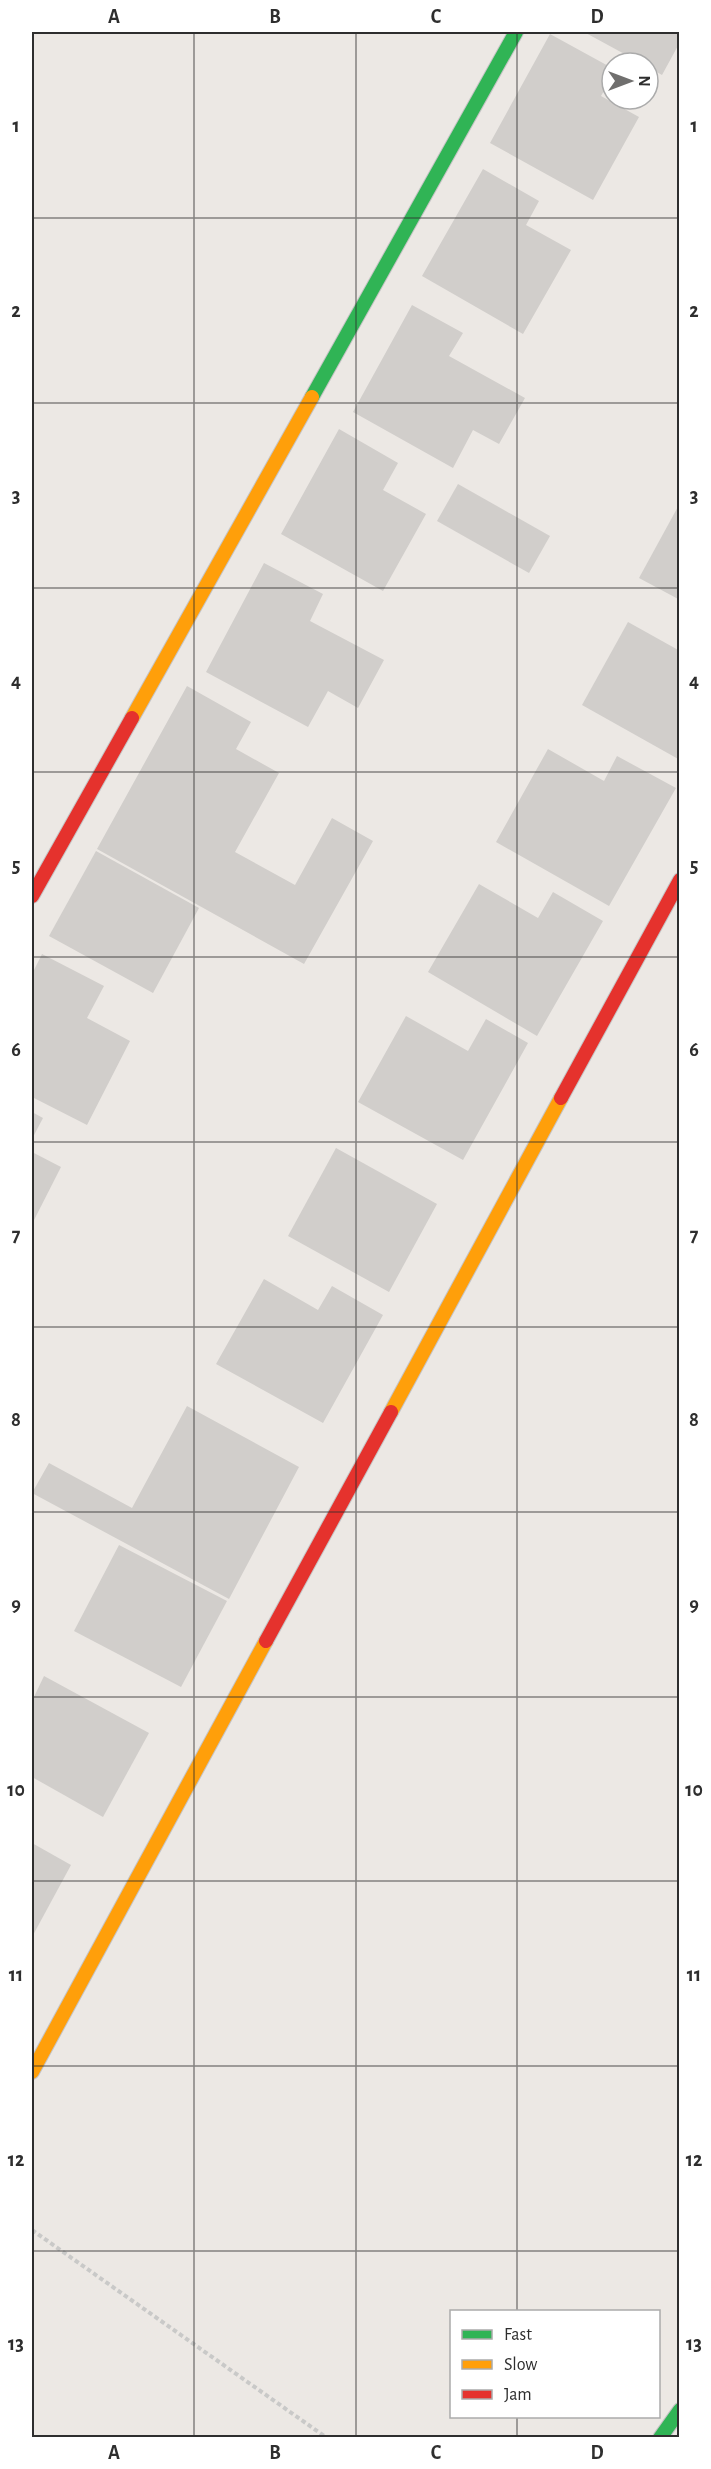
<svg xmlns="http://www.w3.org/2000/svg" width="711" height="2469" font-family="'Alegreya Sans',sans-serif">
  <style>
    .building { fill: #d1cecb }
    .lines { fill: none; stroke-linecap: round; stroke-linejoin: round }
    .fast-casing { stroke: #c5c4c5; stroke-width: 16 }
    .slow-casing { stroke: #c5c4c5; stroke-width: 16 }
    .jam-casing { stroke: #c5c4c5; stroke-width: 16 }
    .path { stroke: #c9c9c8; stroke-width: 4; stroke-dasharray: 4.5 3; stroke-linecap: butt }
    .fast { stroke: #30b455; stroke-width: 14 }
    .slow { stroke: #ff9f0a; stroke-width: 14 }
    .jam { stroke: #e5322d; stroke-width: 14 }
    .grid { fill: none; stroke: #2e2e2e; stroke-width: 1.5; stroke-opacity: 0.55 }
    .neatline { fill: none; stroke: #2e2e2e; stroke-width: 2 }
    .grid-label { font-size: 20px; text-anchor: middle; font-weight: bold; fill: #2e2e2e }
  </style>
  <rect width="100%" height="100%" fill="#ece8e4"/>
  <g class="building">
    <path d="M 584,32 L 680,32 L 680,42 L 662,75 L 648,67 L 648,63 L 641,63 Z"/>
    <path d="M 550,34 L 612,68 L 612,77 L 601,96 L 639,117 L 593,200 L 490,143 Z"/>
    <path d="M 483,169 L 539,201 L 526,225 L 571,250 L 523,334 L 422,276 Z"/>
    <path d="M 412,305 L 463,333 L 449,356 L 525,398 L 499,444 L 473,430 L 453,468 L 353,412 Z"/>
    <path d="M 339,429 L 398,463 L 383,490 L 426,514 L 383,591 L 281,534 Z"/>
    <path d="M 458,484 L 550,536 L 529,573 L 437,521 Z"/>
    <path d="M 680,503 L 680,600 L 639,578 Z"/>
    <path d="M 264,563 L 323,594 L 310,621 L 384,660 L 358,708 L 328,691 L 308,727 L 206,672 Z"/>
    <path d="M 628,622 L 680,651 L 680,760 L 582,705 Z"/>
    <path d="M 187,686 L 251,722 L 236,749 L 279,773 L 235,852 L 295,885 L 332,818 L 373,841 L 304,964 L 97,849 Z"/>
    <path d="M 548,749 L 604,781 L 617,756 L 676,788 L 609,906 L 496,842 Z"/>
    <path d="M 96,851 L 199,908 L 153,993 L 49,936 Z"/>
    <path d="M 479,884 L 538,918 L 553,892 L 603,921 L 537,1036 L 428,972 Z"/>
    <path d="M 42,954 L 104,986 L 87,1018 L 130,1041 L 87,1125 L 32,1097 L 32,974 Z"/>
    <path d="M 406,1016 L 468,1051 L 486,1019 L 528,1043 L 463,1160 L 358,1102 Z"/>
    <path d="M 32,1112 L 43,1118 L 32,1139 Z"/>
    <path d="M 336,1148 L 437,1204 L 389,1292 L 288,1236 Z"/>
    <path d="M 32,1152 L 61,1167 L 32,1224 Z"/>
    <path d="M 264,1279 L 318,1310 L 332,1286 L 383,1315 L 323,1423 L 216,1364 Z"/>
    <path d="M 187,1406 L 299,1467 L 229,1599 L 32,1493 L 49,1463 L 132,1508 Z"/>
    <path d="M 119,1545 L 227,1601 L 181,1687 L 74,1631 Z"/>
    <path d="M 44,1676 L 149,1733 L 103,1817 L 32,1777 L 32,1701 Z"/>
    <path d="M 32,1843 L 71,1865 L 32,1937 Z"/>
  </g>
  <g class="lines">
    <defs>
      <g id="fast">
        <path d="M 312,397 L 516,32"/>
        <path d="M 660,2438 L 680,2410"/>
      </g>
      <g id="slow">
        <path d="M 132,718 L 312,397"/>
        <path d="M 391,1412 L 561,1098"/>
        <path d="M 32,2072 L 266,1641"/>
      </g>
      <g id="jam">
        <path d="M 32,896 L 132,718"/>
        <path d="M 561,1098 L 680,880"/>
        <path d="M 266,1641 L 391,1412"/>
      </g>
    </defs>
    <use href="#fast" class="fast-casing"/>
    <use href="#slow" class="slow-casing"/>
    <use href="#jam" class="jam-casing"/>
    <path class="path" d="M 32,2230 L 327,2438"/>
    <use href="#fast" class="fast"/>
    <use href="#slow" class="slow"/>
    <use href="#jam" class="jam"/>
  </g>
  <path class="grid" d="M 194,32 L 194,2438M 356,32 L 356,2438M 517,32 L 517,2312M 32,218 L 680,218M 32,403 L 680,403M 32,588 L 680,588M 32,772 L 680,772M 32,957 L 680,957M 32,1142 L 680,1142M 32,1327 L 680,1327M 32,1512 L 680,1512M 32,1697 L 680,1697M 32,1881 L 680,1881M 32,2066 L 680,2066M 32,2251 L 680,2251M 517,2416 L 517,2438"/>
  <rect width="711" height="2469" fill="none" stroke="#ffffff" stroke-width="66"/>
  <rect x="450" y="2310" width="210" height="108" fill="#ffffff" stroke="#ababab" stroke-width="1.5"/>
  <rect x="462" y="2330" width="30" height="9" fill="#30b455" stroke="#ababab" stroke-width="1.5"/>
  <text x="504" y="2340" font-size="18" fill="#2e2e2e">Fast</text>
  <rect x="462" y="2360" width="30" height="9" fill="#ff9f0a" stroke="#ababab" stroke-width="1.5"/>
  <text x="504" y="2370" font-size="18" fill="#2e2e2e">Slow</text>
  <rect x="462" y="2390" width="30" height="9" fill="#e5322d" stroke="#ababab" stroke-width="1.5"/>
  <text x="504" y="2400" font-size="18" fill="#2e2e2e">Jam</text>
  <g transform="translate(630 81) rotate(90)"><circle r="28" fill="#ffffff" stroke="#ababab" stroke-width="1.5"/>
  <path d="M0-4.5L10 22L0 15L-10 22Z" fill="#706f6e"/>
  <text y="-9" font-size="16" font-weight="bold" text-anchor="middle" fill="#2e2e2e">N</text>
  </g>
  <rect x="33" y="33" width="645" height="2403" class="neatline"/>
  <g class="grid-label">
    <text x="114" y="23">A</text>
    <text x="275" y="23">B</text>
    <text x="436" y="23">C</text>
    <text x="597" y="23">D</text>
    <text x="16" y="132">1</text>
    <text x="694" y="132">1</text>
    <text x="16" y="317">2</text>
    <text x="694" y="317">2</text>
    <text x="16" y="502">3</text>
    <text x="694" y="502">3</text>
    <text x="16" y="687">4</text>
    <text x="694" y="687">4</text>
    <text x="16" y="872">5</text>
    <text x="694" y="872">5</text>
    <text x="16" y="1056">6</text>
    <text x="694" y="1056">6</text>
    <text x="16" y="1241">7</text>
    <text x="694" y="1241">7</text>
    <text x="16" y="1426">8</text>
    <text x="694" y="1426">8</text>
    <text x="16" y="1611">9</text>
    <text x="694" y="1611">9</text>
    <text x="16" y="1796">10</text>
    <text x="694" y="1796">10</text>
    <text x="16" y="1981">11</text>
    <text x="694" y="1981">11</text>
    <text x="16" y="2166">12</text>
    <text x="694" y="2166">12</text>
    <text x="16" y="2350">13</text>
    <text x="694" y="2350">13</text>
    <text x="114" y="2459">A</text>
    <text x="275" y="2459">B</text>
    <text x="436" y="2459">C</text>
    <text x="597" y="2459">D</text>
  </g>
</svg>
